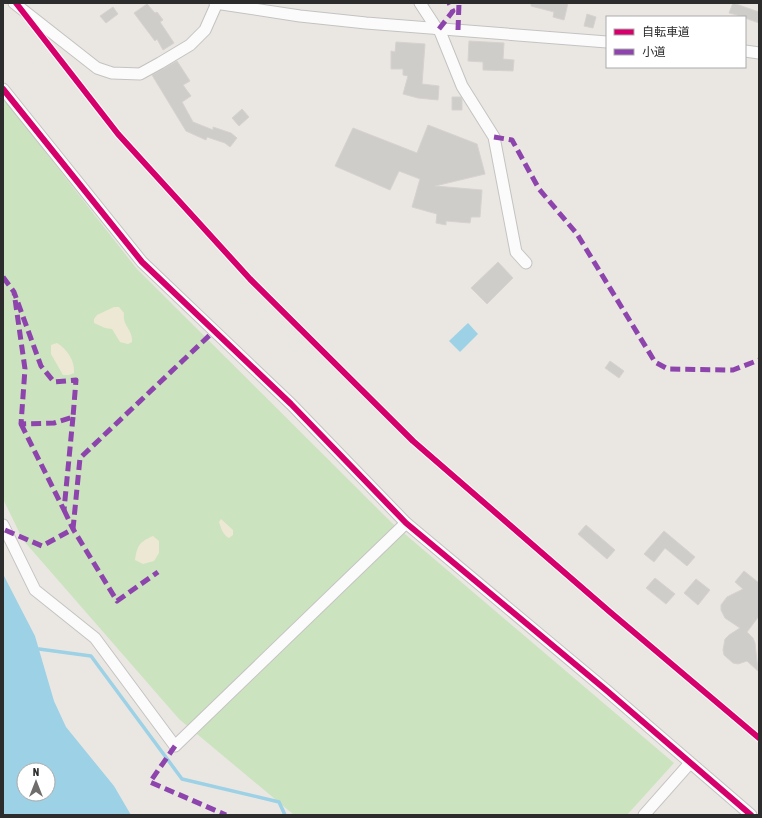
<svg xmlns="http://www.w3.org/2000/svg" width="762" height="818" font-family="'Asap Condensed','Noto Sans JP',sans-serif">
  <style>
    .green { fill: #cce3bf }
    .sand { fill: #ede8d3 }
    .water { fill: #9dd1e5; fill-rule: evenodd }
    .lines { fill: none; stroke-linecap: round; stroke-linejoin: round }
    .stream { stroke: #9dd1e5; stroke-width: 3.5 }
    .building { fill: #cfcdca; stroke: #d5d2cf }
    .street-casing { stroke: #c4c3c2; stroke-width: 13 }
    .street { stroke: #fcfbfb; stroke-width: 11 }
    .quiet { stroke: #8e44ad; stroke-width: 5; stroke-dasharray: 10 5; stroke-linecap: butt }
    .cycleway-casing { stroke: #fff; stroke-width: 8 }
    .cycleway { stroke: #d6006c; stroke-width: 6 }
  </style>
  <rect width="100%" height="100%" fill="#eae7e3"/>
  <path class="green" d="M 3,98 L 137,269 L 392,523 L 674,763 L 627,815 L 294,815 L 179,719 L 23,540 L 3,499 Z"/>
  <g class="sand">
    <path d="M 114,307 L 119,307 L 124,313 C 122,326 133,329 132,342 L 128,344 L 120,342 L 112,329 L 105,328 L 94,323 L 94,319 L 97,315 Z"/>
    <path d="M 57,343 C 67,349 75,361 74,373 L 69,375 L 63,375 L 51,354 L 51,345 Z"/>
    <path d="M 221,519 L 233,530 L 233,535 L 229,538 C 223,535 221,528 219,522 Z"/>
    <path d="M 153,536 L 159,541 L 159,553 L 154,561 L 143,564 L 135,560 C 137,546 139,542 153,536 Z"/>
  </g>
  <g class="water">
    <path d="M 468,323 L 478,334 L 460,352 L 449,341 Z"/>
    <path d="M 3,574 L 35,636 L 54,701 L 66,727 L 114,786 L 131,815 L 3,815 ZM 24,770 L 48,770 L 48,794 L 24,794 Z"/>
  </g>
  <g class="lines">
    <path class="stream" d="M 39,649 L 91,656 L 182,779 L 279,802 L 285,815"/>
  </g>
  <g class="building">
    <path d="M 531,3 L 568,3 L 564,20 L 553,17 L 554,12 L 531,6 Z"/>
    <path d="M 733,3 L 759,12 L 759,23 L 745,18 L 745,17 L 729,13 Z"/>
    <path d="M 147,4 L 155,13 L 157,12 L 163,20 L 160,22 L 174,43 L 163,50 L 157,39 L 155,41 L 134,13 Z"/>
    <path d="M 113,7 L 118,14 L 106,23 L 100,16 Z"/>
    <path d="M 587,14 L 596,17 L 593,28 L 584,26 Z"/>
    <path d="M 469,41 L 504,43 L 503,59 L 514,60 L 513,71 L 483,70 L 483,62 L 468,61 Z"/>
    <path d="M 396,42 L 425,44 L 422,84 L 439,86 L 438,100 L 418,98 L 403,94 L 408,76 L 403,75 L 403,69 L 391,69 L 391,51 L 395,52 Z"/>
    <path d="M 177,61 L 190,81 L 183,85 L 191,96 L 182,102 L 193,122 L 213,130 L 213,127 L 231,133 L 237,138 L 230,147 L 225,143 L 207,137 L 206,140 L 186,131 L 152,75 Z"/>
    <path d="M 452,97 L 461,97 L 462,99 L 462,110 L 452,110 Z"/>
    <path d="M 242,109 L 249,117 L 239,126 L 232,118 Z"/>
    <path d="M 428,125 L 477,144 L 485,174 L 435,186 L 482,190 L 480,217 L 471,217 L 470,223 L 446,221 L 446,225 L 436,223 L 437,214 L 412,207 L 420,179 L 399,171 L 390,190 L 335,166 L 353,128 L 417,153 Z"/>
    <path d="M 498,262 L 513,278 L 487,304 L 471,288 Z"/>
    <path d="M 610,361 L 624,371 L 619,378 L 605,368 Z"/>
    <path d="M 586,525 L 615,550 L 607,559 L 578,534 Z"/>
    <path d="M 664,531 L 695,557 L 687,566 L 665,548 L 654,562 L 644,554 Z"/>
    <path d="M 744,571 L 759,583 L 759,616 L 747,632 L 753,638 L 755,643 L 758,671 L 747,661 L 738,664 L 733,663 L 724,655 L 723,650 L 725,639 L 729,635 L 740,628 L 725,618 L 721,610 L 721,605 L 727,597 L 743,589 L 735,582 Z"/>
    <path d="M 655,578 L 675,594 L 666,604 L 646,588 Z"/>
    <path d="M 696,579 L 710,590 L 698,605 L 684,593 Z"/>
  </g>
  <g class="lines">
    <defs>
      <g id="street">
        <path d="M 14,3 L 97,68 L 112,73 L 140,74 L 160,63 L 190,45 L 205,30 L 217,3"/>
        <path d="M 215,3 L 300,16 L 366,23 L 607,42"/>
        <path d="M 420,3 L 437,29"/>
        <path d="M 439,29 L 462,86 L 494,137 L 516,252 L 526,263"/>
        <path d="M 745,51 L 759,53"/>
        <path d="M 3,89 L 142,262 L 291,404 L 406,523 L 606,690 L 751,815"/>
        <path d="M 3,525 L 35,590 L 95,638 L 175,746 L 406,523"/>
        <path d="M 644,815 L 690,763"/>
      </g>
    </defs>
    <use href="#street" class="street-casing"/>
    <use href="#street" class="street"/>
    <g class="quiet">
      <path d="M 439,29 L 453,11 L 449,3"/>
      <path d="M 458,30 L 459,3"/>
      <path d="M 494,137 L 512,140 L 539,189 L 577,234 L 655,362 L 668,369 L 733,370 L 759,360"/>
      <path d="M 3,277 L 14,292 L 41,366 L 54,382 L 76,380 L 73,417 L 54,423 L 21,424 L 25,369 L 14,292"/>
      <path d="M 21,424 L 64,510 L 73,417"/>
      <path d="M 64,510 L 73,529 L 117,601 L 158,572"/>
      <path d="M 5,530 L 42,546 L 73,529 L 80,458 L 214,331"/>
      <path d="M 175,746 L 150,782 L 226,815"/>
    </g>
    <defs>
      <g id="cycleway">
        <path d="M 16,3 L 118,134 L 250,279 L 413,441 L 610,612 L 759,738"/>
        <path d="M 3,89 L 142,262 L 291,404 L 406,523 L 606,690 L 751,815"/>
      </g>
    </defs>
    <use href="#cycleway" class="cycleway-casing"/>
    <use href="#cycleway" class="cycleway"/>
  </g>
  <rect width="762" height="818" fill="none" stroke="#2c2c2c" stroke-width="8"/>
  <rect x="606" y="16" width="140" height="52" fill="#ffffff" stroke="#ababab"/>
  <rect x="614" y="29" width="20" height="6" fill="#d6006c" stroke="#ababab"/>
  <text x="642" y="36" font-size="12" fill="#2c2c2c">自転車道</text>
  <rect x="614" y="49" width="20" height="6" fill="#8e44ad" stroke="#ababab"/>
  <text x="642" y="56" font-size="12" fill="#2c2c2c">小道</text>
  <g transform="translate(36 782)"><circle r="19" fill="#ffffff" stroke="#ababab"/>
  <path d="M0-3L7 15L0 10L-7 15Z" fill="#6e6d6c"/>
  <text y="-6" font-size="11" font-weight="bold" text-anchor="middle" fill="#2c2c2c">N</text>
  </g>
</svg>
